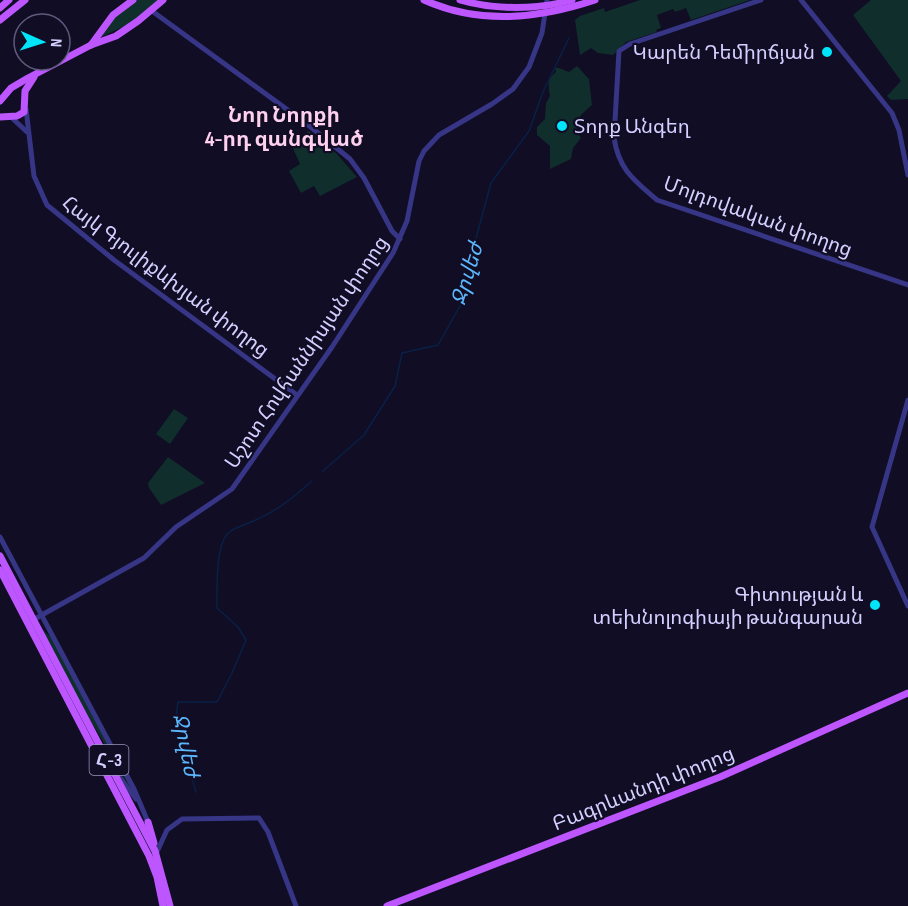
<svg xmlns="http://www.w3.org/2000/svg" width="908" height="906" font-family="'Sofia Sans Condensed','Noto Sans Armenian',sans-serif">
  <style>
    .green { fill: #0f2e2c }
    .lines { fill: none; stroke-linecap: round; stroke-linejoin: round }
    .stream { stroke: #092047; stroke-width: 1.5 }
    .minor { stroke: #373585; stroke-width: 5 }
    .major { stroke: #bd56ff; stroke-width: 7 }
    .poi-dot { fill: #00e5fa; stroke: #100d24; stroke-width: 2 }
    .labels { text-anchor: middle; stroke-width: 4.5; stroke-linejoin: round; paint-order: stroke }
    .shield { fill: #100d24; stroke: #9995bd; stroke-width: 1.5 }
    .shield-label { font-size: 18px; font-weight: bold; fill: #d4cfff }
    .poi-label { font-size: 20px; fill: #d4cfff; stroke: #100d24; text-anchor: end }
    .street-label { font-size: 20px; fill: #d4cfff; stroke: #100d24 }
    .neighbourhood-label { font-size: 21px; font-weight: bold; fill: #ffd1ef; stroke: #100d24 }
    .water-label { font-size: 21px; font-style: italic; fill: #5db7ff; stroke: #100d24 }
  </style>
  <rect width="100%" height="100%" fill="#100d24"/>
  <g class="green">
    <path d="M 138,0 L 158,0 L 131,23 L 97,39 L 115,17 Z"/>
    <path d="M 640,0 L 750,0 L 691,20 L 686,8 L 675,12 L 673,9 L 657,15 L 661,28 L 656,30 L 657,32 L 626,42 L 613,55 L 598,53 L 591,48 L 580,55 L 575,20 L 580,16 L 604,8 L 605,12 Z"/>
    <path d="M 871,0 L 908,0 L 908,99 L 891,100 L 887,96 L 901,81 L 853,15 Z"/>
    <path d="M 577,66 L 589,79 L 592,105 C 580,115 571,123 581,138 L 573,148 L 571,159 L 550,169 L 550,146 L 537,135 L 537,127 L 545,119 L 546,103 L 550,96 C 548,85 547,79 556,72 L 555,68 L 559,68 L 569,72 Z"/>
    <path d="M 309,131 L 337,154 L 357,177 L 320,196 L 314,186 L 301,193 L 289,171 L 300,164 L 290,142 Z"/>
    <path d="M 174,409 L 188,418 L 170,444 L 156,434 Z"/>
    <path d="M 168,457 L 205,483 L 161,505 L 149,488 L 148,483 Z"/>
    <path d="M 43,630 L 53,639 L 134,792 C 117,771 107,745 91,722 L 42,632 Z"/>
  </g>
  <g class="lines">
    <g class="stream">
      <path d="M 323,471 L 364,435 L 395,386 L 402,353 L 438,345 L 465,297 L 472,253 L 491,183 L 529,131 L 543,92 L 569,38"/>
      <path d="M 196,792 C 190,768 172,726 178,702 L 217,702 L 232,673 L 246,640 L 238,627 L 217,608 C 217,590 216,555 224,539 C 228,530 237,528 246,524 C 275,513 289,501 312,481"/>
    </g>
    <g class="minor">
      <path d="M 761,0 L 630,44 L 619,51 L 614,138 C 619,170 634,180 657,200 L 908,285"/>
      <path d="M 801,0 L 892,113 L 899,130 L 908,175"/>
      <path d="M 152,11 L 307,124 L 350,159 L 364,178 L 392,231 L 400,239"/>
      <path d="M 26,109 L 34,176 L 47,205 L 114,260 L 297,395"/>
      <path d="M 11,117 L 27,132"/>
      <path d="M 908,400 L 872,527 L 908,606"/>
      <path d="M 0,537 L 134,789 L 148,822"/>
      <path d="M 31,621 L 144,558 L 176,527 L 232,489 L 332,347 L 393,253 L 407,221 L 419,161 L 424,151 L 439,135 L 492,104 L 513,89 L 529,67 L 542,33 L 547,0"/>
      <path d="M 118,775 L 136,799"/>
      <path d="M 156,854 L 167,830 L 182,819 L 259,818 L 268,832 L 296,906"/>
    </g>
    <g class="major">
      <path d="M 424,0 C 480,25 538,19 595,0"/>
      <path d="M 460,0 C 494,10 538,10 572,0"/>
      <path d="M 0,8 L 9,0"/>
      <path d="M 0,20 L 25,0"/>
      <path d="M 91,45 L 113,15 L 133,0"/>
      <path d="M 0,101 L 11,88 L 28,78 L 91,45 L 116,36 L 138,21 L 163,0"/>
      <path d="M 0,117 L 17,116 L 24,112 L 25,91 L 34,77"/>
      <path d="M 0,556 L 155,851 L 170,906"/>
      <path d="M 0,570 L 149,856 L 157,877 L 163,906"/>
      <path d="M 148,822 L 154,843"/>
      <path d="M 387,906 L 720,777 L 908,693"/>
    </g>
  </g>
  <g class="poi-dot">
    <circle cx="827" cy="52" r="6"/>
    <circle cx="562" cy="126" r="6"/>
    <circle cx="875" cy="605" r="6"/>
  </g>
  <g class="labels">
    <rect class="shield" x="89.5" y="745" width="39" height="30" rx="4.5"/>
    <g class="shield-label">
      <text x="109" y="766">Հ-3</text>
    </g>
    <g class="poi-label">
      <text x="815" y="59">Կարեն Դեմիրճյան</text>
      <text x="574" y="133" text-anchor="start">Տորք Անգեղ</text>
      <text x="863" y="601">Գիտության և<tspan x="863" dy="23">տեխնոլոգիայի թանգարան</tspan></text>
    </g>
    <g class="street-label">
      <text transform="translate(758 216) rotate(20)" y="7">Մոլդովական փողոց</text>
      <text transform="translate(166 276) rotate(37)" y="7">Հայկ Գյուլիքևխյան փողոց</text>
      <text transform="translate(306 352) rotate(-56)" y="7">Աշոտ Հովհաննիսյան փողոց</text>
      <text transform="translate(643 788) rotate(-22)" y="7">Բագրևանդի փողոց</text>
    </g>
    <g class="neighbourhood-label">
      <text x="284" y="122">Նոր Նորքի<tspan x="284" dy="24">4-րդ զանգված</tspan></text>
    </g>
    <g class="water-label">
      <text transform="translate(467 274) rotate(-73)" y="7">Ջրվեժ</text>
      <text transform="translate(186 745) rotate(79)" y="7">Ջրվեժ</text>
    </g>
  </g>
  <g transform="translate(42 42) rotate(93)"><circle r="28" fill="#100d24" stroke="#5e5b7c" stroke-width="1.5"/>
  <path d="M0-4.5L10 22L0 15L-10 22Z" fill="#00e5fa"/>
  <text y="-9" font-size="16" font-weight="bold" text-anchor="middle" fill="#d4cfff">N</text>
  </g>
</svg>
